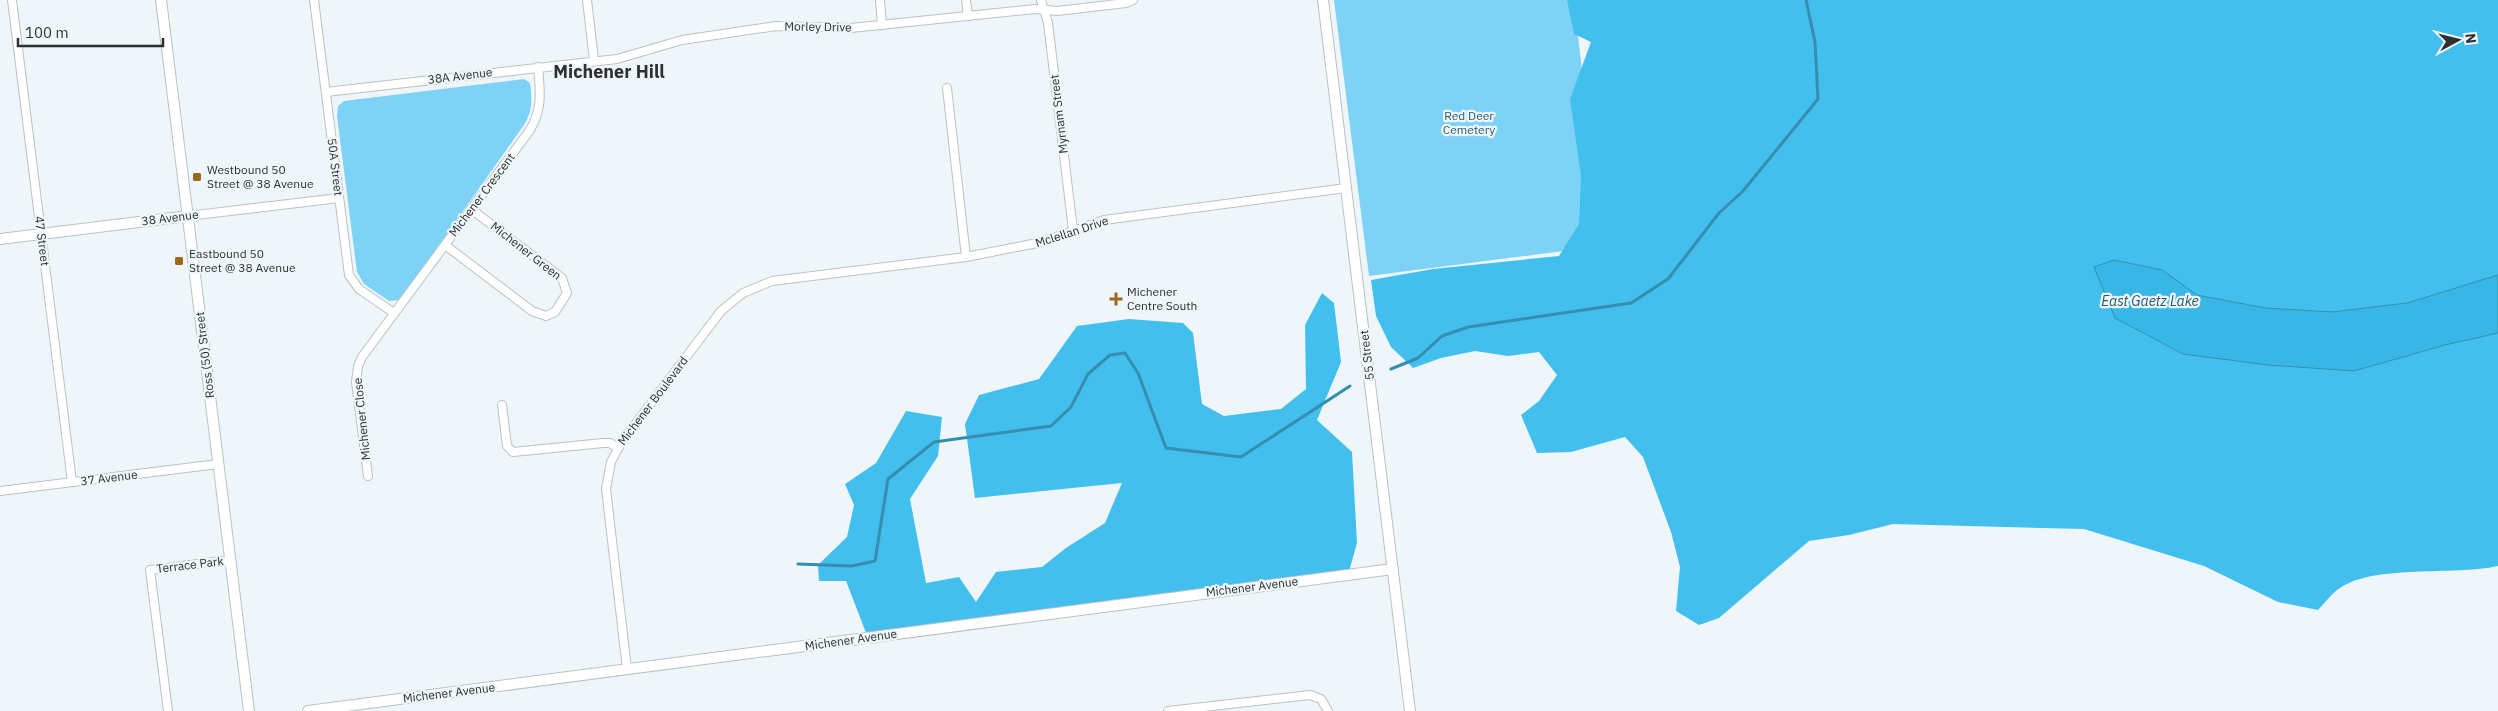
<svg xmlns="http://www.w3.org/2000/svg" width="2498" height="711" font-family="'IBM Plex Sans',sans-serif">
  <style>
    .green { fill: #7dd2f6 }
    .forest { fill: #43bfee }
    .water { fill: #38b7e6; stroke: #358eb0 }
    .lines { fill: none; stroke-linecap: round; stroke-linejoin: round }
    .stream { stroke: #358eb0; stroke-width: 3 }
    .street-casing { stroke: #bac1c4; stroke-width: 10 }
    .secondary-casing { stroke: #bac1c4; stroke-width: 12 }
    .street { stroke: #fff; stroke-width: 8 }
    .secondary { stroke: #fff; stroke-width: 10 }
    .poi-dot { fill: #9c681f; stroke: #eff6f9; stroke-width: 2 }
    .labels { text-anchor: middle; stroke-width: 4.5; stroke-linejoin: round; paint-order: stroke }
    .street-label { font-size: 12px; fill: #2d2f31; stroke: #eff6f9 }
    .park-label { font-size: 12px; fill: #295a6e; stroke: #eff6f9 }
    .poi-label { font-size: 12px; fill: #2d2f31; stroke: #eff6f9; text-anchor: start }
    .water-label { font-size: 14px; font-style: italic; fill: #27596d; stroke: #eff6f9 }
    .district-label { font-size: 18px; font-weight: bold; fill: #2d2f31; stroke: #eff6f9 }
  </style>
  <rect width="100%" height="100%" fill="#eff6f9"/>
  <g class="green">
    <path d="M 1334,0 L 1574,0 L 1599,221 L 1564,251 L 1369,276 Z"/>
    <path d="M 524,79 L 530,83 C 532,99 533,110 524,125 L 403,296 L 399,300 L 389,301 L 364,284 L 357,272 L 337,116 L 338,106 L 344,101 Z"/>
  </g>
  <g class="forest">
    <path d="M 1567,0 L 2498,0 L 2498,566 C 2453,576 2375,564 2340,588 C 2332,593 2325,603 2318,610 L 2278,602 L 2204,566 L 2084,529 L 1893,524 L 1849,535 L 1809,541 L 1719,618 L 1699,625 L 1676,611 L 1680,567 L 1671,532 L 1643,457 L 1625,437 L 1571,452 L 1537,453 L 1521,415 L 1539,401 L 1557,375 L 1539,352 L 1508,356 L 1475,351 L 1441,358 L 1413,368 L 1391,347 L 1376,316 L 1371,280 L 1433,269 L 1559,256 L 1579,224 L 1581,176 L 1570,99 L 1591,42 L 1574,34 Z"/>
    <path d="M 1322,293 L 1334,303 L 1341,362 L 1317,420 L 1352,452 L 1357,543 L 1348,575 L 868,638 L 846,581 L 819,581 L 818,565 L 847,537 L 854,505 L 845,484 L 876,463 L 906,411 L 942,417 L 938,456 L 910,499 L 926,583 L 959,577 L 976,602 L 996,572 L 1042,567 L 1066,548 L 1105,523 L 1122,483 L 975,498 L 965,424 L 979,395 L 1039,379 L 1077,326 L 1129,319 L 1183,323 L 1193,333 L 1202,404 L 1224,416 L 1281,409 L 1306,389 L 1305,325 Z"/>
  </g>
  <path class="water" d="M 2114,260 L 2162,270 L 2197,295 L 2265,308 L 2332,312 L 2407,303 L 2498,275 L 2498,333 L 2445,345 L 2354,371 L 2268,365 L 2183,354 L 2115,318 L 2094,267 Z"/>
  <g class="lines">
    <g class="stream">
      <path d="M 1391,369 L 1418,358 L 1442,336 L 1468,327 L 1631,303 L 1668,279 L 1719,213 L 1743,191 L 1818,99 L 1815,42 L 1806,0"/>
      <path d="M 798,564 L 852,566 L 875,561 L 888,479 L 934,442 L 1051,426 L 1071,407 L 1088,374 L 1110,355 L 1125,353 L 1138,373 L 1166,448 L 1241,457 L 1350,386"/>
    </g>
    <defs>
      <g id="street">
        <path d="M 12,0 L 72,482"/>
        <path d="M 314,0 L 349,275 L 359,289 L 394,313"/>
        <path d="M 587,0 L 594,60"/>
        <path d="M 880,0 L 882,25"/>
        <path d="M 966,0 L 968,16"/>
        <path d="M 1041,0 L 1048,23 L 1073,230"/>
        <path d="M 947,88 L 966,257 L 1042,242 L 1104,220 L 1346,188"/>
        <path d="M 326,92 L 617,59 L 682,40 L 776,26 L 851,28 L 1035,9 L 1057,11 L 1126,3 L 1133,0"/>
        <path d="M 188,216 L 339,198"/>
        <path d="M 445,245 L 532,311 L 546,316 L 555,312 L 567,293 L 562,278 L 471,209"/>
        <path d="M 502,405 L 507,446 L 513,452 L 603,443 L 610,443 L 618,448"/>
        <path d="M 368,476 L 356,382 L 358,366 L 362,357 L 530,130 C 543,109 540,90 538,67"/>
        <path d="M 0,491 L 218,464"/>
        <path d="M 627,669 L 606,489 L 611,462 L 621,443 L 721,311 L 743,293 L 772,281 L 966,257"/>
        <path d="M 168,711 L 150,570 L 230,560"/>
        <path d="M 1168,711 L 1310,695 L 1321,699 L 1328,711"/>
      </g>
      <g id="secondary">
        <path d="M 161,0 L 249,711"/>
        <path d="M 1323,0 L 1410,711"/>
        <path d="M 0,239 L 188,216"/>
        <path d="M 308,711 L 1393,569"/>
      </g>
    </defs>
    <use href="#street" class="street-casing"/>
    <use href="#secondary" class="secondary-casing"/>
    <use href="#street" class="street"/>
    <use href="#secondary" class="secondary"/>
  </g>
  <g class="poi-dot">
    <rect x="192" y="172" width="10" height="10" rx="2.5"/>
    <rect x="174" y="256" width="10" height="10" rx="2.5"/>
    <path d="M1113.5 291.5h5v5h5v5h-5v5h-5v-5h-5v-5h5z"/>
  </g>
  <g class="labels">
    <g class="street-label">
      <text transform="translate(818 27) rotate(1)" y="4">Morley Drive</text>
      <text transform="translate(460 76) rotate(-7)" y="4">38A Avenue</text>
      <text transform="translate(1059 114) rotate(-97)" y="4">Myrnam Street</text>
      <text transform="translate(335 167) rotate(83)" y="4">50A Street</text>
      <text transform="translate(482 195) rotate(-53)" y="4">Michener Crescent</text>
      <text transform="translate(170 218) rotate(-7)" y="4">38 Avenue</text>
      <text transform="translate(1072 232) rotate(-18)" y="4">Mclellan Drive</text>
      <text transform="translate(42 241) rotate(83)" y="4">47 Street</text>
      <text transform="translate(526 251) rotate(38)" y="4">Michener Green</text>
      <text transform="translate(205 355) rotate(-97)" y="4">Ross (50) Street</text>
      <text transform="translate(1367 355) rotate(-97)" y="4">55 Street</text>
      <text transform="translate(653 401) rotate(-53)" y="4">Michener Boulevard</text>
      <text transform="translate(362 419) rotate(-96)" y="4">Michener Close</text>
      <text transform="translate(109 478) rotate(-7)" y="4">37 Avenue</text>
      <text transform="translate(190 565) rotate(-7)" y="4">Terrace Park</text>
      <text transform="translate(1252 587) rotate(-7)" y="4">Michener Avenue</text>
      <text transform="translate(851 640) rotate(-8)" y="4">Michener Avenue</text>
      <text transform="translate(449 693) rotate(-7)" y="4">Michener Avenue</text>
    </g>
    <g class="park-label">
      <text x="1469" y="120">Red Deer<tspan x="1469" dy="14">Cemetery</tspan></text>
    </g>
    <g class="poi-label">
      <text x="207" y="174">Westbound 50<tspan x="207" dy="14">Street @ 38 Avenue</tspan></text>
      <text x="189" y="258">Eastbound 50<tspan x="189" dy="14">Street @ 38 Avenue</tspan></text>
      <text x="1127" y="296">Michener<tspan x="1127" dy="14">Centre South</tspan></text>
    </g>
    <g class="water-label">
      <text x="2150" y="306">East Gaetz Lake</text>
    </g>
    <g class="district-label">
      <text x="609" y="78">Michener Hill</text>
    </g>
  </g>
  <g transform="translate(2458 40) rotate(83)" stroke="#eff6f9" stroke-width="4" paint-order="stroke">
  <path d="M0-4L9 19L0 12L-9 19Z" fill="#2d2f31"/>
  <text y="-8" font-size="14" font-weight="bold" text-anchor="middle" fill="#2d2f31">N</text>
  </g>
  <path d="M18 38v8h145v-8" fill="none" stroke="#2d2f31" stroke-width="2.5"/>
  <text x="25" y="38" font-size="15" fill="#2d2f31" stroke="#eff6f9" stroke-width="4" paint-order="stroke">100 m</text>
</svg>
